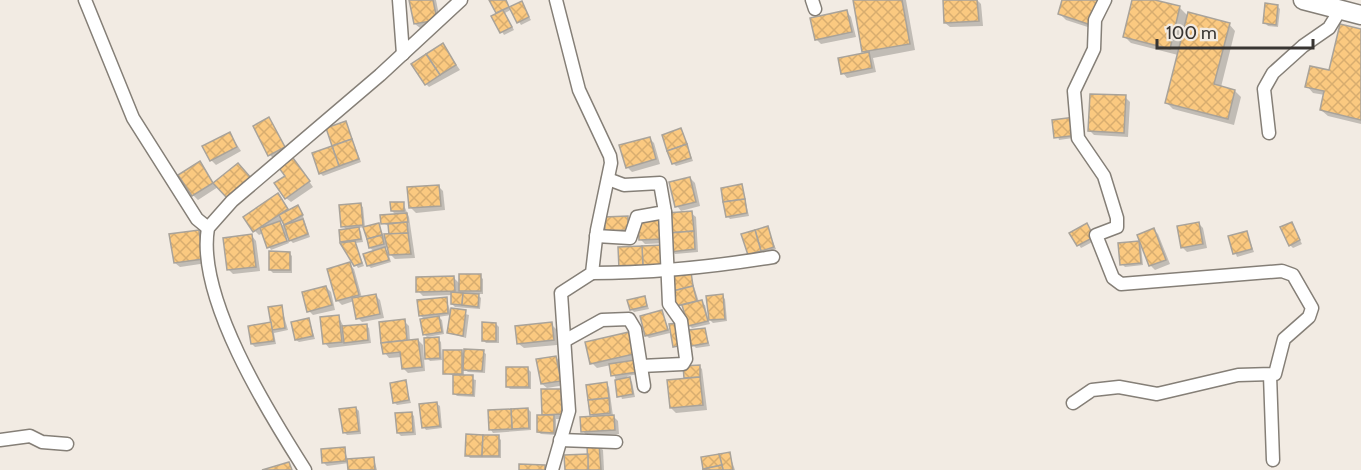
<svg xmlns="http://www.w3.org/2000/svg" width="1361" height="470" font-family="Cabin,sans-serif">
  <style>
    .shadow { fill: #0003; fill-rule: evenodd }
    .building { fill: url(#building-cross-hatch); stroke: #a9a39a; stroke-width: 1.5 }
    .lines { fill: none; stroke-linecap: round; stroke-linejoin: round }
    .minor-casing { stroke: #857f77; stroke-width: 15 }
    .highway-casing { stroke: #857f77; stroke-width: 21 }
    .minor { stroke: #fff; stroke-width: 12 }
    .highway { stroke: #fff; stroke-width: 18 }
  </style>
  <defs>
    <pattern id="building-cross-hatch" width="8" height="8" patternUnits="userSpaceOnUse" patternTransform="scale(1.5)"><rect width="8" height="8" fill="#fbc980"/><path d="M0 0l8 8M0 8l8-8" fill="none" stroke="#d8ad6f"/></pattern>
  </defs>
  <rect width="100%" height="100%" fill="#f2ebe3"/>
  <g class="shadow">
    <path d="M 411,0 L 436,0 L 441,25 L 420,28 L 415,24 Z"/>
    <path d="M 491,0 L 506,0 L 510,8 L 521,3 L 531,20 L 521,25 L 512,9 L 505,13 L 514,30 L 504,35 L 493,16 L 498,14 Z"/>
    <path d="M 855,0 L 906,0 L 915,50 L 873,58 L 876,72 L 847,78 L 843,73 L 866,54 Z"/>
    <path d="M 964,0 L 977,0 L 981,4 L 983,26 L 950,27 L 945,23 Z"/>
    <path d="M 1064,0 L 1097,30 L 1066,20 L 1059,13 Z"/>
    <path d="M 1134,0 L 1148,0 L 1180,8 L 1188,16 L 1229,24 L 1235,31 L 1221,87 L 1235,91 L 1241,97 L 1234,125 L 1173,109 L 1166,102 L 1178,55 L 1131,43 L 1125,37 Z"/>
    <path d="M 1277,6 L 1280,9 L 1278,27 L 1268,26 L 1265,23 Z"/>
    <path d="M 847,12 L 851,17 L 856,37 L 821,44 L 816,39 Z"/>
    <path d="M 1361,31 L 1361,124 L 1328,116 L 1321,110 L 1325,95 L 1313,93 L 1307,86 L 1330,72 Z"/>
    <path d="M 443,45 L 460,70 L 429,87 L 426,84 Z"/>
    <path d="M 1125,97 L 1130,102 L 1128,137 L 1094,135 L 1090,131 Z"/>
    <path d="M 269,119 L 288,152 L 274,159 L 270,155 Z"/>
    <path d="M 1054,121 L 1080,137 L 1059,140 Z"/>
    <path d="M 346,123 L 361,162 L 323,176 L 320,173 Z"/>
    <path d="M 681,130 L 693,161 L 676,166 L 673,163 Z"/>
    <path d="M 230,134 L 241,151 L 216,165 L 211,160 Z"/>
    <path d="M 650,139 L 654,143 L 660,164 L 632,172 L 627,167 Z"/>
    <path d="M 238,165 L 218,187 L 198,200 L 193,195 L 204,168 L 214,184 Z"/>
    <path d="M 298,165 L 313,187 L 291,202 L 286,198 Z"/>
    <path d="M 690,178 L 695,183 L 700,206 L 681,211 L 677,206 Z"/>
    <path d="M 438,186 L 443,191 L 445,210 L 416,213 L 411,208 Z"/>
    <path d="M 742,186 L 749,216 L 730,219 L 727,216 Z"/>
    <path d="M 282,200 L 290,211 L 298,207 L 301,210 L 310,237 L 293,243 L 286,236 L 289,243 L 271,250 L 263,233 L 259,235 L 255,231 ZM 283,219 L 287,229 L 279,222 Z"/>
    <path d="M 403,203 L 409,217 L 415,258 L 395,259 L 388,252 L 391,262 L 371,268 L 368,265 L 375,252 L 370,248 L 378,224 L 384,236 L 391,235 L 389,226 L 382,223 L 396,215 L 392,211 ZM 388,247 L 390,254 L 384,248 Z"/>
    <path d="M 360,205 L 363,207 L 365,227 L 358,228 L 361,232 L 363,242 L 355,243 L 364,266 L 358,268 L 342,241 L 347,230 L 343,226 Z"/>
    <path d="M 691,213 L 696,217 L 698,252 L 675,254 L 672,251 Z"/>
    <path d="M 627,218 L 630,221 L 631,233 L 609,233 L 606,230 Z"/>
    <path d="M 640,220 L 666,243 L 645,244 L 640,239 Z"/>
    <path d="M 1291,223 L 1302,244 L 1293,248 L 1290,245 Z"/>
    <path d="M 1199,224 L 1203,228 L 1207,248 L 1187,252 L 1182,247 Z"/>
    <path d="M 1087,225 L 1096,240 L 1081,248 L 1071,233 Z"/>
    <path d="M 767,228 L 776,249 L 752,257 L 749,254 Z"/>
    <path d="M 1154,230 L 1158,234 L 1170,264 L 1155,270 L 1150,265 Z"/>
    <path d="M 198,231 L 203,236 L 207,263 L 180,267 L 175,263 Z"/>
    <path d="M 1247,233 L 1254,252 L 1237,257 L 1230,238 Z"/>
    <path d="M 252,236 L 256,241 L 260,271 L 233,274 L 228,269 Z"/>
    <path d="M 1138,243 L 1141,246 L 1143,265 L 1125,267 L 1122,264 Z"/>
    <path d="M 289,253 L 292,256 L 292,273 L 273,273 L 270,270 Z"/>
    <path d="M 349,264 L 354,269 L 362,298 L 375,295 L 380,300 L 384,318 L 362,322 L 358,318 L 354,301 L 342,305 L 337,300 Z"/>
    <path d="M 690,274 L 699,302 L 705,305 L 708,318 L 722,296 L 725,299 L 727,321 L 713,323 L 708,318 L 710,324 L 692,328 L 689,325 L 684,307 L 678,305 Z"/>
    <path d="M 480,276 L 483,279 L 483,294 L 477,294 L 481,298 L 480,309 L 455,307 L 452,304 L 453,295 L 423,296 L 418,291 L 454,278 L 461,285 Z"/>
    <path d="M 326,287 L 331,292 L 335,310 L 313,315 L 309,311 Z"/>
    <path d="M 645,298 L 649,309 L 634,312 L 631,309 Z"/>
    <path d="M 446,299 L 450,310 L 469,315 L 466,338 L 449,333 L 451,315 L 438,317 L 442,320 L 444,334 L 427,337 L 424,334 L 424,319 L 420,315 Z"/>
    <path d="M 281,306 L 288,330 L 274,333 L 276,344 L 255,347 L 252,344 L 273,324 Z"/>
    <path d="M 662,312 L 670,333 L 649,338 L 646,335 Z"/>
    <path d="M 338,316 L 344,327 L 366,325 L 369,328 L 371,343 L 329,348 L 325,343 Z"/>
    <path d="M 309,319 L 315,339 L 299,342 L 296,340 Z"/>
    <path d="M 404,321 L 409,326 L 410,341 L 418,340 L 423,345 L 425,371 L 408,373 L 403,368 L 402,357 L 389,358 L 385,353 L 381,323 Z"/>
    <path d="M 496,324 L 499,327 L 499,343 L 486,343 L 483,340 Z"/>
    <path d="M 551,324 L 556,329 L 557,345 L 524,348 L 519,344 Z"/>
    <path d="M 704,329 L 710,346 L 696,348 L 693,345 Z"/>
    <path d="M 629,334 L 633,338 L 638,359 L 633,360 L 637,364 L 639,374 L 627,376 L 632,382 L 635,397 L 622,399 L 611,365 L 597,368 L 592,363 Z"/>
    <path d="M 438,339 L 441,342 L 442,360 L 430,361 L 427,358 Z"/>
    <path d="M 461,351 L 465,355 L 483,352 L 486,354 L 485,373 L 468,372 L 464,369 L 464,377 L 476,380 L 475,397 L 457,396 L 454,393 L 455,376 L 445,373 Z"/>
    <path d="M 556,357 L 560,362 L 565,385 L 547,388 L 542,384 Z"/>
    <path d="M 699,366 L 702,369 L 707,410 L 676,413 L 671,408 L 688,380 L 685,377 Z"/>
    <path d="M 528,369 L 531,372 L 531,389 L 510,389 L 507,386 Z"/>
    <path d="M 405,382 L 411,403 L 397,405 L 394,402 Z"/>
    <path d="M 606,384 L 609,387 L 613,416 L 618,421 L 619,434 L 587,436 L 583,431 L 594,417 L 591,414 Z"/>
    <path d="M 561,391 L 566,395 L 566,419 L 556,419 L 556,435 L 541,434 L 538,432 L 546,417 L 543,414 Z"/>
    <path d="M 437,404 L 440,406 L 442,428 L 426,430 L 424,427 Z"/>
    <path d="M 356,408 L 359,411 L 361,434 L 347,435 L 344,432 Z"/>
    <path d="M 528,409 L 531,412 L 531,430 L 493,433 L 491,430 Z"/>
    <path d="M 411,413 L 414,416 L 416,435 L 401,436 L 398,433 Z"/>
    <path d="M 498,437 L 501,440 L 501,458 L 470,458 L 467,455 Z"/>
    <path d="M 598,445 L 603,450 L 604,470 L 567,470 Z"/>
    <path d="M 344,448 L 348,460 L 374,459 L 377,470 L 349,470 L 349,463 L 327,466 L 324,463 Z"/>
    <path d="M 729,453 L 735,470 L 705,470 Z"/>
  </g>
  <g class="building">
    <path d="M 409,0 L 433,0 L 437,20 L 414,24 Z"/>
    <path d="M 489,0 L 506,0 L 509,7 L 496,13 Z"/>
    <path d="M 853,0 L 902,0 L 910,44 L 862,52 Z"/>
    <path d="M 943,0 L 977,0 L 979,21 L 944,23 Z"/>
    <path d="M 1062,0 L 1099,0 L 1091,25 L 1058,14 Z"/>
    <path d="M 1132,0 L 1155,0 L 1180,6 L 1170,49 L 1123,37 Z"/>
    <path d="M 522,1 L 529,17 L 517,23 L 509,7 Z"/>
    <path d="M 1265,3 L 1278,5 L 1276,25 L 1263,23 Z"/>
    <path d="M 503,10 L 512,27 L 500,33 L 491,16 Z"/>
    <path d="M 847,10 L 852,32 L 815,40 L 810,18 Z"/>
    <path d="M 1188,12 L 1230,23 L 1214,84 L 1235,90 L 1228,119 L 1165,103 Z"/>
    <path d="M 1340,24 L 1361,29 L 1361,120 L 1320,110 L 1324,91 L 1305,87 L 1310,66 L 1329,70 Z"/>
    <path d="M 443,43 L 456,65 L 440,75 L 426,54 Z"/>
    <path d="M 869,52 L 872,68 L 841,74 L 838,58 Z"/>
    <path d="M 426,54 L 440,75 L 425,85 L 411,64 Z"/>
    <path d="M 1090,94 L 1126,95 L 1124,133 L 1088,131 Z"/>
    <path d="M 269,117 L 285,147 L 268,156 L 253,126 Z"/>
    <path d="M 1075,117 L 1078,135 L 1054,138 L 1052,120 Z"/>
    <path d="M 346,121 L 352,139 L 332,146 L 326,128 Z"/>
    <path d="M 681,128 L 687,144 L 667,151 L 662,135 Z"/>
    <path d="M 230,132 L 237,147 L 210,161 L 202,146 Z"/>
    <path d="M 650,137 L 656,159 L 626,168 L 619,145 Z"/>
    <path d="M 352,139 L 359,159 L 339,166 L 332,146 Z"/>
    <path d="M 687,144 L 691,158 L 672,164 L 667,151 Z"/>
    <path d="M 332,146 L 339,166 L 319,174 L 312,153 Z"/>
    <path d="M 293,158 L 310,181 L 285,199 L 274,183 L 285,176 L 279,168 Z"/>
    <path d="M 200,161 L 213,183 L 192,196 L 178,175 Z"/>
    <path d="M 238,163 L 251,178 L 227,198 L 213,183 Z"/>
    <path d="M 690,177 L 696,202 L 675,207 L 669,182 Z"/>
    <path d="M 742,184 L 745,199 L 723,202 L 721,188 Z"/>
    <path d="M 439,185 L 441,206 L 409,208 L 407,187 Z"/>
    <path d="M 278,193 L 288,209 L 253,232 L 243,217 Z"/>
    <path d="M 745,199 L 747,213 L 726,217 L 723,202 Z"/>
    <path d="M 390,202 L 404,202 L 404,211 L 391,211 Z"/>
    <path d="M 361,203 L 363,225 L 341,227 L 339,205 Z"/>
    <path d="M 298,205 L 303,215 L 284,225 L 279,215 Z"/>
    <path d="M 692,211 L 694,231 L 669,233 L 667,213 Z"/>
    <path d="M 407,213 L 408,222 L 381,224 L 380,215 Z"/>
    <path d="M 628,216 L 628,230 L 605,231 L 604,217 Z"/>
    <path d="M 661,218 L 662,239 L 639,240 L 638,219 Z"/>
    <path d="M 303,219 L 308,234 L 289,241 L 284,225 Z"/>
    <path d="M 280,221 L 287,241 L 267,248 L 260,228 Z"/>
    <path d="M 407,222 L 408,233 L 389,235 L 388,224 Z"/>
    <path d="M 1199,222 L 1203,244 L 1181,248 L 1177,226 Z"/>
    <path d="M 1292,222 L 1300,240 L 1289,246 L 1280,227 Z"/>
    <path d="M 379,223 L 382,235 L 367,239 L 363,227 Z"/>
    <path d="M 1087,223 L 1094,237 L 1077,246 L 1069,233 Z"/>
    <path d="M 768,226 L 774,247 L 761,251 L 755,230 Z"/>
    <path d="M 359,227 L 361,239 L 340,242 L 339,230 Z"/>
    <path d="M 1154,228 L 1166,260 L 1149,266 L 1137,235 Z"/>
    <path d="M 199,230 L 203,259 L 174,263 L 169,234 Z"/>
    <path d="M 755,230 L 761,251 L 748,255 L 741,234 Z"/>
    <path d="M 694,231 L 695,249 L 670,252 L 669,233 Z"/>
    <path d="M 1247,231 L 1252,249 L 1233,254 L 1228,236 Z"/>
    <path d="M 408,233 L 411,254 L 389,255 L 384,234 Z"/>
    <path d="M 252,234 L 256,267 L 227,270 L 223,238 Z"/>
    <path d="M 382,235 L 384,244 L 369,248 L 367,239 Z"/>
    <path d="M 355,241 L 362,263 L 354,266 L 340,243 Z"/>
    <path d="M 1139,241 L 1141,263 L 1120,265 L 1118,243 Z"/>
    <path d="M 664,245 L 665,267 L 643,268 L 642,246 Z"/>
    <path d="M 642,246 L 643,268 L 619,269 L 618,247 Z"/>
    <path d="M 385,247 L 389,260 L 367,266 L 363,254 Z"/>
    <path d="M 269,251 L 290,252 L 290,270 L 269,270 Z"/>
    <path d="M 350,262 L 359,295 L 336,301 L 327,269 Z"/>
    <path d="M 691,272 L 693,286 L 673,291 L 669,277 Z"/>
    <rect x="459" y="274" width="22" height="17"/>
    <path d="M 454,276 L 455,291 L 416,292 L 416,277 Z"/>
    <path d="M 326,286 L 332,305 L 307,312 L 302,292 Z"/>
    <path d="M 693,286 L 697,301 L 676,306 L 673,291 Z"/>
    <path d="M 451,292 L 463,293 L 462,305 L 451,304 Z"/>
    <path d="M 463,293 L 479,294 L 478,307 L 462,305 Z"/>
    <path d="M 376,294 L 380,314 L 356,319 L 352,298 Z"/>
    <path d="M 723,294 L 725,319 L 709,320 L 706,296 Z"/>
    <path d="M 645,296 L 647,306 L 630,310 L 627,300 Z"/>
    <path d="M 447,297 L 448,313 L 419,316 L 417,300 Z"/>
    <path d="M 702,300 L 708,321 L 688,326 L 682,305 Z"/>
    <path d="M 282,305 L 285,328 L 272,330 L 268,307 Z"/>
    <path d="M 451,308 L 466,310 L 463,336 L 447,333 Z"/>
    <path d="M 662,310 L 668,330 L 645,336 L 640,316 Z"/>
    <path d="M 339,315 L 342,342 L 323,344 L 320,317 Z"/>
    <path d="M 439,316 L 442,332 L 423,335 L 420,319 Z"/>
    <path d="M 309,318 L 313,336 L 295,340 L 291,322 Z"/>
    <path d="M 405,319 L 407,340 L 381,343 L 379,322 Z"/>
    <path d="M 271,322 L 274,341 L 251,344 L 248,326 Z"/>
    <path d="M 482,322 L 496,323 L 496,341 L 482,341 Z"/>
    <path d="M 552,322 L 554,340 L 517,344 L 515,326 Z"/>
    <path d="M 679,323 L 683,345 L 673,347 L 669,324 Z"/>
    <path d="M 367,324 L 368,340 L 344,343 L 342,326 Z"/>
    <path d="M 705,328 L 708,343 L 691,346 L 689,330 Z"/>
    <path d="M 629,332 L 634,354 L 590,364 L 585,342 Z"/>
    <path d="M 439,337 L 440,358 L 425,359 L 424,338 Z"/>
    <path d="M 418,339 L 422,367 L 402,369 L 400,352 L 383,354 L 381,343 Z"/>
    <path d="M 464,349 L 484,350 L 482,371 L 463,370 Z"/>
    <rect x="443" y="350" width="19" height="24"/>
    <path d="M 556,356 L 561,381 L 541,384 L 536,359 Z"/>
    <path d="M 635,360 L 637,372 L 611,376 L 609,364 Z"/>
    <path d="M 700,365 L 700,377 L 684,378 L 683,366 Z"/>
    <path d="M 506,367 L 528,367 L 529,387 L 506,387 Z"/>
    <path d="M 453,375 L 473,375 L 473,395 L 453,394 Z"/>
    <path d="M 630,377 L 633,394 L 617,397 L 615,380 Z"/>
    <path d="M 700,377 L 703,405 L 670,408 L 667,380 Z"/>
    <path d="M 406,380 L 409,400 L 393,403 L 390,383 Z"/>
    <path d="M 607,382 L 609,398 L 588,400 L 586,385 Z"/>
    <path d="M 541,389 L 561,389 L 562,414 L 542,415 Z"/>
    <path d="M 609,398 L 610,413 L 590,415 L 588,400 Z"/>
    <path d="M 437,402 L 440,426 L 422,428 L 419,404 Z"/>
    <path d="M 356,407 L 359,431 L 343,433 L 339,409 Z"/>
    <path d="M 528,408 L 529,428 L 512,429 L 511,409 Z"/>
    <path d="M 511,409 L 512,429 L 489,430 L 488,410 Z"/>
    <path d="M 412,412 L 413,432 L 397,433 L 395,413 Z"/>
    <path d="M 537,415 L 554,415 L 554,433 L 537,432 Z"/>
    <path d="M 614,415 L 615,430 L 581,432 L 580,417 Z"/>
    <path d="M 466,434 L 483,435 L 482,456 L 465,456 Z"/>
    <path d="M 483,435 L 499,435 L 499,456 L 482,456 Z"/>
    <path d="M 599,444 L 601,470 L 588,470 L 587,445 Z"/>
    <path d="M 345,447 L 346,461 L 322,463 L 321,449 Z"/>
    <path d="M 730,452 L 733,470 L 723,470 L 719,454 Z"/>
    <path d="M 588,454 L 588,470 L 565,470 L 564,455 Z"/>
    <path d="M 719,454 L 722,465 L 703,469 L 701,457 Z"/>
    <path d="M 374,457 L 375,470 L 348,470 L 347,459 Z"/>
    <path d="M 289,462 L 292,470 L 262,470 Z"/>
    <path d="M 519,464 L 545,465 L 545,470 L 519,470 Z"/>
    <path d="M 722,465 L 723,470 L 703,470 L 703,469 Z"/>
  </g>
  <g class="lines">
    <defs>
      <g id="minor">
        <path d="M 85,0 L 133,118 L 197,219 L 208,228"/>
        <path d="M 399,0 L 403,54"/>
        <path d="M 812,0 L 815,9"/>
        <path d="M 1269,133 L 1264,89 L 1273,73 L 1303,46 L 1329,28 L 1340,10"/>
        <path d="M 596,236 L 630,238 L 637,217 L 665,212 L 660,183 L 624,185 L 608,179"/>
        <path d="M 592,273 C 654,273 712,267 773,257"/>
        <path d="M 566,340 L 602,320 L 629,319 L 635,329 L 644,386"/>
        <path d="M 641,366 L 683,364 L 686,359 L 681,321 L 669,304 L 665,212"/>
        <path d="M 1270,375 L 1273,460"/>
        <path d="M 1073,403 L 1092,390 L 1119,387 L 1157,394 L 1238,375 L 1275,374 L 1284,339 L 1309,317 L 1312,308 L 1293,275 L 1282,271 L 1121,284 L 1113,278 L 1096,235 L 1117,227 L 1117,218 L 1104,176 L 1078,138 L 1074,91 L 1094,49 L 1095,20 L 1105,0"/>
        <path d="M 0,440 L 30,436 L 42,442 L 67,444"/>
        <path d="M 560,440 L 616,442"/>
        <path d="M 305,470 C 268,412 196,297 208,228 L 232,201 L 380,75 L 461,0"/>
        <path d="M 552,470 L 569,411 L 561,293 L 592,273 L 597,230 L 611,163 L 610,156 L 579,90 L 556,0"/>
      </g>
      <path id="highway" d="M 1303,0 L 1361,15"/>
    </defs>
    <use href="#minor" class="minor-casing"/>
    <use href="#highway" class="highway-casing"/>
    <use href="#minor" class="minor"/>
    <use href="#highway" class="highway"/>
  </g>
  <path d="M1157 39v9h156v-9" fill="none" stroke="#383532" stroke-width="3"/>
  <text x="1166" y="39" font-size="18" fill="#383532" stroke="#f2ebe3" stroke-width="4.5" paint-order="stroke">100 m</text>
</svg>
